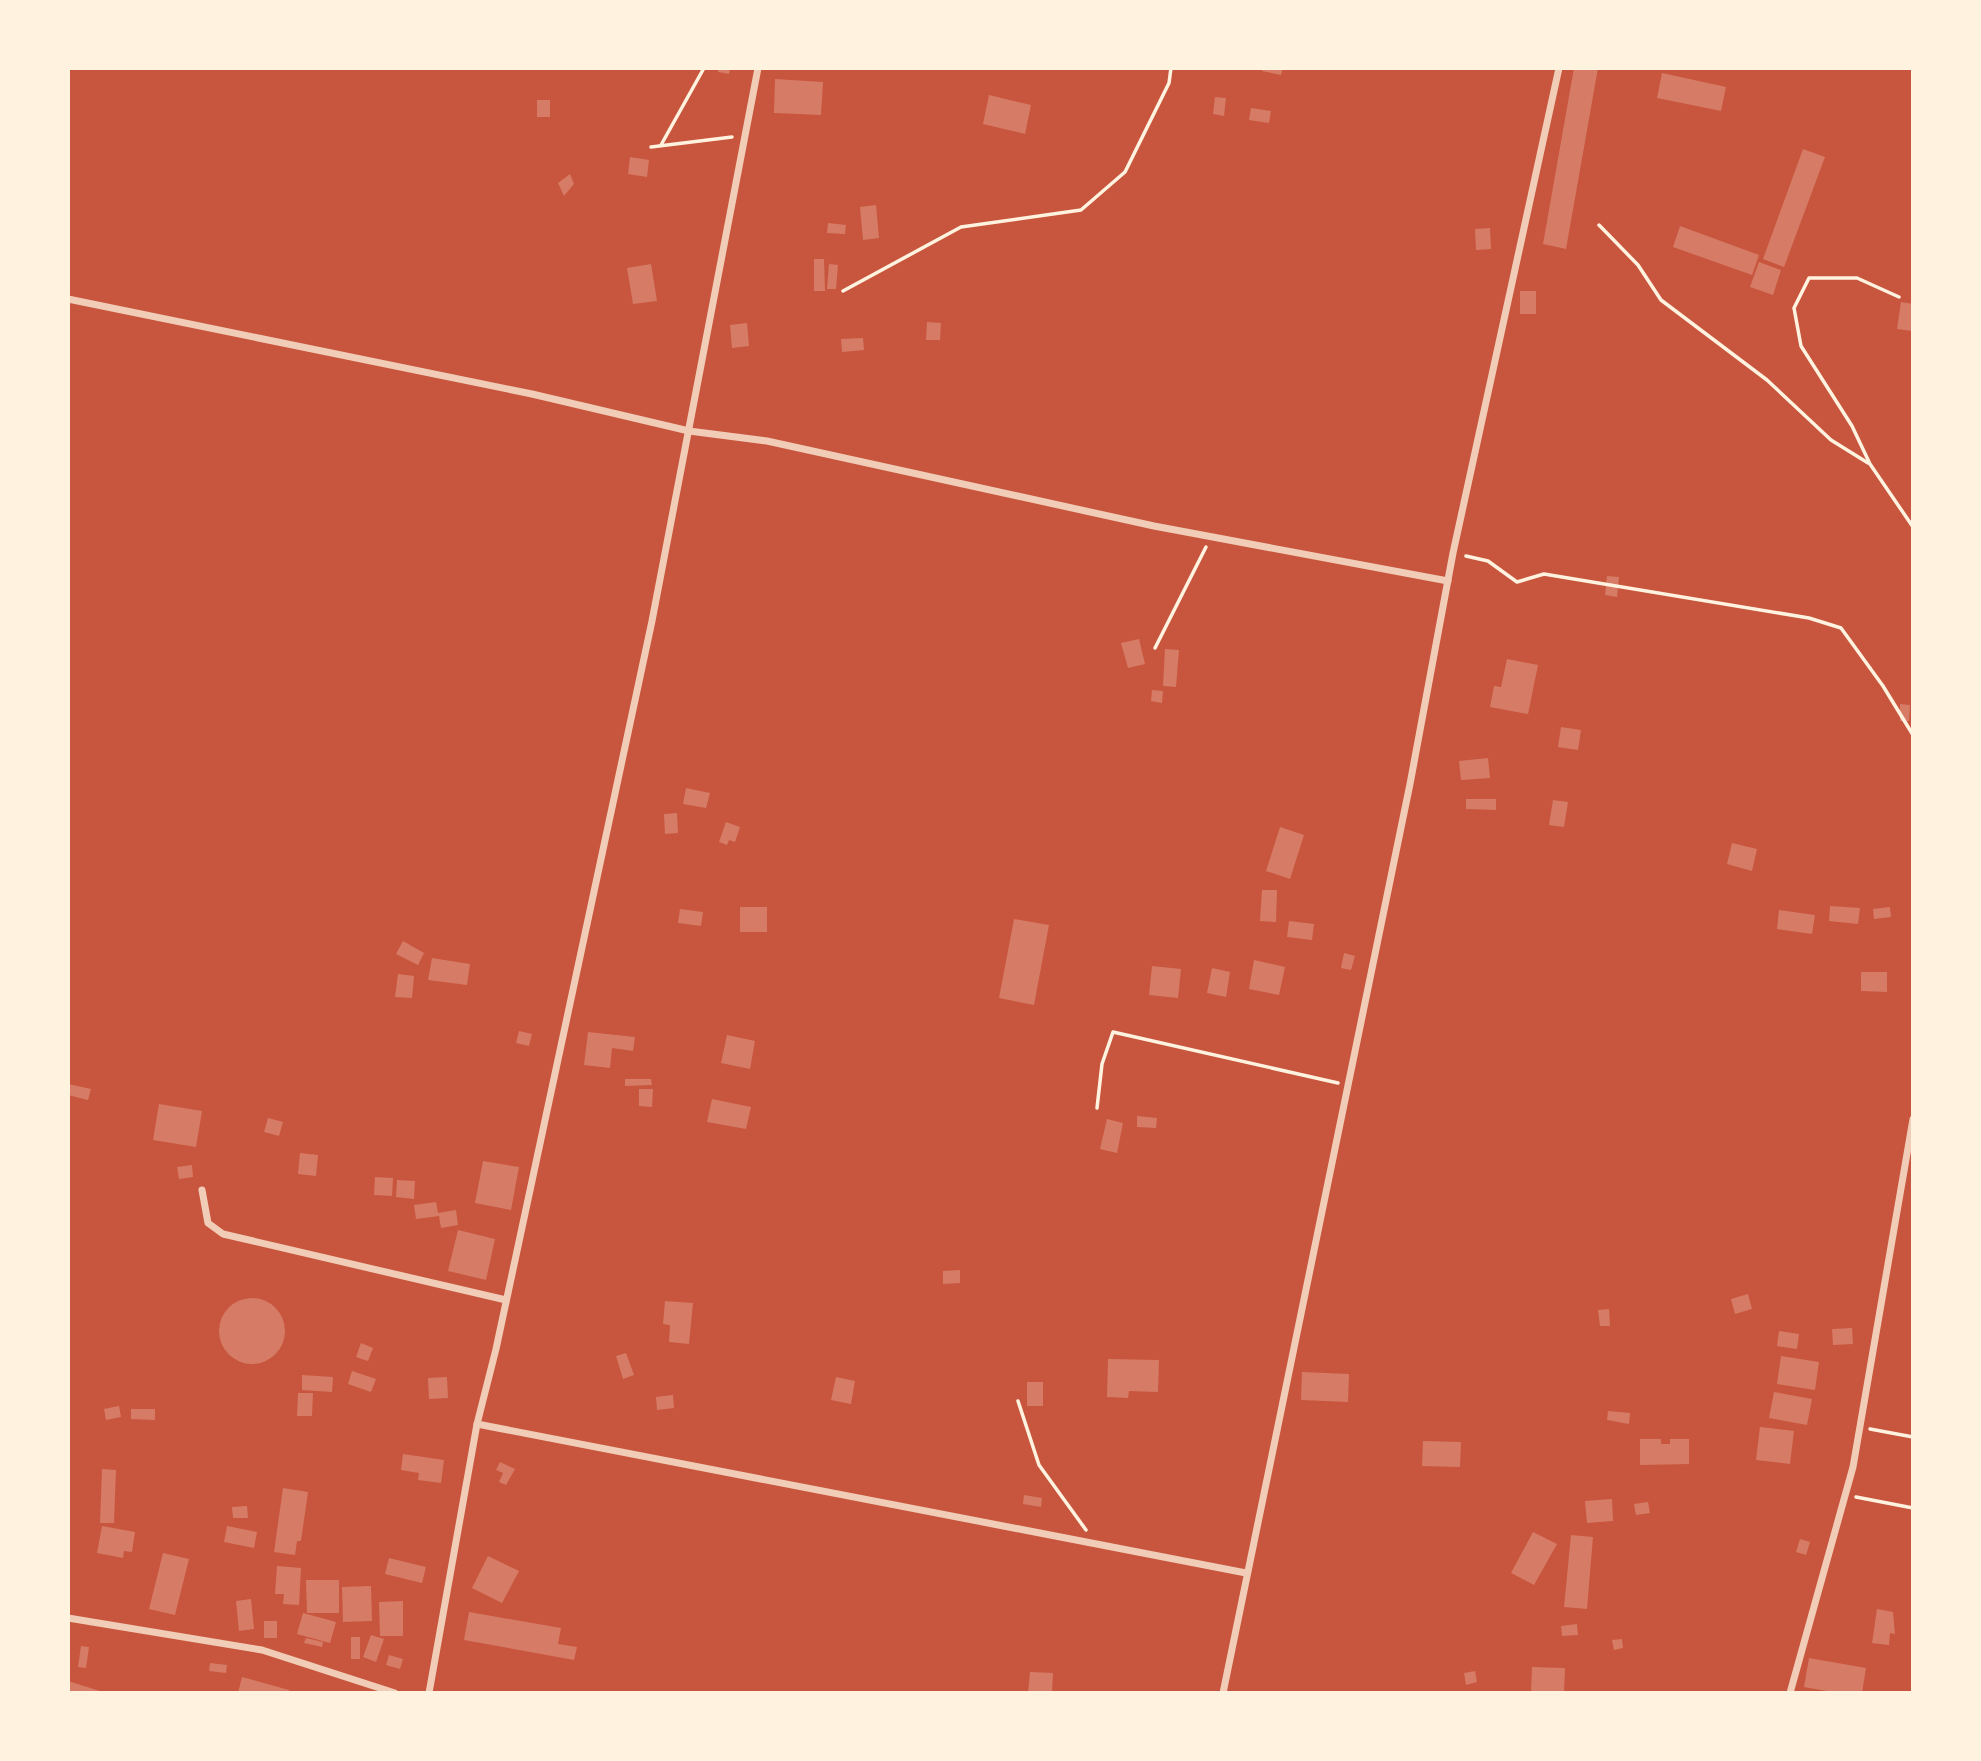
<svg xmlns="http://www.w3.org/2000/svg" width="1981" height="1761" font-family="'IBM Plex Sans',sans-serif">
  <style>
    .building { fill: #d67c66 }
    .lines { fill: none; stroke-linecap: round; stroke-linejoin: round }
    .path { stroke: #fff3e0; stroke-width: 3.5 }
    .minor { stroke: #f1ccb7; stroke-width: 7 }
  </style>
  <rect width="100%" height="100%" fill="#c8553d"/>
  <g class="building">
    <path d="M 718,68 L 730,68 L 729,74 L 718,72 Z"/>
    <path d="M 1262,68 L 1283,68 L 1281,75 L 1262,71 Z"/>
    <path d="M 1574,68 L 1598,68 L 1566,249 L 1543,244 Z"/>
    <path d="M 1662,73 L 1726,87 L 1721,111 L 1657,98 Z"/>
    <path d="M 775,79 L 823,82 L 821,115 L 774,113 Z"/>
    <path d="M 989,95 L 1031,105 L 1025,134 L 983,124 Z"/>
    <path d="M 1215,97 L 1226,98 L 1224,116 L 1213,114 Z"/>
    <rect x="537" y="100" width="13" height="17"/>
    <path d="M 1251,108 L 1271,111 L 1269,123 L 1249,120 Z"/>
    <path d="M 1803,149 L 1825,157 L 1784,267 L 1763,259 Z"/>
    <path d="M 630,157 L 649,160 L 647,177 L 628,174 Z"/>
    <path d="M 570,174 L 574,184 L 564,196 L 558,183 Z"/>
    <path d="M 876,205 L 879,238 L 863,240 L 860,207 Z"/>
    <path d="M 828,223 L 846,225 L 845,234 L 827,233 Z"/>
    <path d="M 1680,226 L 1759,255 L 1752,275 L 1673,247 Z"/>
    <path d="M 1490,228 L 1491,249 L 1476,250 L 1475,229 Z"/>
    <path d="M 814,259 L 824,259 L 825,291 L 814,291 Z"/>
    <path d="M 1759,262 L 1781,270 L 1773,295 L 1750,287 Z"/>
    <path d="M 651,264 L 657,301 L 633,304 L 627,268 Z"/>
    <path d="M 829,264 L 838,265 L 836,289 L 827,289 Z"/>
    <rect x="1520" y="291" width="16" height="23"/>
    <path d="M 1901,302 L 1913,304 L 1912,331 L 1897,329 Z"/>
    <path d="M 927,322 L 941,323 L 940,340 L 926,340 Z"/>
    <path d="M 747,323 L 749,346 L 732,348 L 730,325 Z"/>
    <path d="M 863,338 L 864,350 L 842,352 L 841,339 Z"/>
    <path d="M 1607,576 L 1619,577 L 1617,597 L 1605,595 Z"/>
    <path d="M 1139,639 L 1145,664 L 1128,668 L 1121,643 Z"/>
    <path d="M 1165,649 L 1179,650 L 1176,687 L 1163,686 Z"/>
    <path d="M 1507,659 L 1538,665 L 1528,714 L 1490,707 L 1494,686 L 1501,687 Z"/>
    <path d="M 1152,690 L 1163,691 L 1162,703 L 1151,701 Z"/>
    <path d="M 1900,704 L 1910,705 L 1909,721 L 1900,721 Z"/>
    <path d="M 1561,727 L 1581,730 L 1578,750 L 1558,747 Z"/>
    <path d="M 1488,758 L 1490,778 L 1461,780 L 1459,761 Z"/>
    <path d="M 686,788 L 710,793 L 706,808 L 683,804 Z"/>
    <path d="M 1466,799 L 1496,799 L 1496,810 L 1466,809 Z"/>
    <path d="M 1553,800 L 1568,802 L 1564,827 L 1549,825 Z"/>
    <path d="M 677,813 L 678,833 L 665,834 L 664,814 Z"/>
    <path d="M 726,822 L 740,827 L 735,842 L 729,840 L 727,845 L 719,842 Z"/>
    <path d="M 1280,827 L 1304,835 L 1290,879 L 1266,871 Z"/>
    <path d="M 1732,843 L 1757,849 L 1752,871 L 1727,864 Z"/>
    <path d="M 1262,890 L 1277,890 L 1276,922 L 1260,921 Z"/>
    <path d="M 1830,906 L 1860,908 L 1858,924 L 1829,921 Z"/>
    <rect x="740" y="907" width="27" height="25"/>
    <path d="M 1890,907 L 1891,917 L 1874,919 L 1873,909 Z"/>
    <path d="M 680,909 L 703,912 L 701,926 L 678,923 Z"/>
    <path d="M 1779,910 L 1815,915 L 1812,934 L 1777,929 Z"/>
    <path d="M 1014,919 L 1049,925 L 1034,1005 L 999,998 Z"/>
    <path d="M 1289,921 L 1314,924 L 1312,940 L 1287,937 Z"/>
    <path d="M 403,941 L 424,953 L 418,965 L 396,954 Z"/>
    <path d="M 1344,953 L 1355,956 L 1351,970 L 1341,968 Z"/>
    <path d="M 432,958 L 470,964 L 467,985 L 428,980 Z"/>
    <path d="M 1254,960 L 1285,967 L 1279,995 L 1249,989 Z"/>
    <path d="M 1152,966 L 1181,969 L 1178,998 L 1149,995 Z"/>
    <path d="M 1212,968 L 1230,972 L 1226,997 L 1207,993 Z"/>
    <path d="M 1861,972 L 1887,972 L 1887,992 L 1861,991 Z"/>
    <path d="M 398,974 L 414,976 L 412,998 L 395,997 Z"/>
    <path d="M 519,1031 L 532,1034 L 529,1046 L 516,1043 Z"/>
    <path d="M 588,1032 L 635,1037 L 633,1051 L 612,1048 L 610,1068 L 584,1065 Z"/>
    <path d="M 727,1035 L 755,1041 L 750,1069 L 721,1063 Z"/>
    <path d="M 625,1079 L 651,1079 L 652,1085 L 625,1086 Z"/>
    <path d="M 68,1084 L 91,1089 L 88,1100 L 68,1095 Z"/>
    <path d="M 639,1089 L 653,1089 L 652,1107 L 639,1106 Z"/>
    <path d="M 712,1099 L 751,1107 L 746,1129 L 707,1122 Z"/>
    <path d="M 159,1104 L 202,1111 L 196,1147 L 153,1140 Z"/>
    <path d="M 1137,1116 L 1157,1118 L 1156,1128 L 1137,1127 Z"/>
    <path d="M 268,1118 L 283,1122 L 279,1136 L 264,1132 Z"/>
    <path d="M 1107,1119 L 1123,1123 L 1117,1153 L 1100,1149 Z"/>
    <path d="M 300,1153 L 318,1155 L 316,1176 L 298,1174 Z"/>
    <path d="M 483,1161 L 519,1167 L 511,1210 L 475,1203 Z"/>
    <path d="M 192,1165 L 193,1177 L 179,1179 L 177,1167 Z"/>
    <path d="M 375,1177 L 393,1178 L 392,1196 L 374,1195 Z"/>
    <path d="M 397,1180 L 415,1181 L 414,1199 L 396,1197 Z"/>
    <path d="M 436,1202 L 438,1213 L 456,1210 L 458,1225 L 441,1228 L 439,1216 L 416,1219 L 414,1205 Z"/>
    <path d="M 458,1230 L 495,1239 L 486,1280 L 448,1271 Z"/>
    <path d="M 960,1270 L 960,1283 L 943,1284 L 943,1271 Z"/>
    <path d="M 1748,1294 L 1752,1309 L 1735,1314 L 1731,1299 Z"/>
    <circle cx="252" cy="1331" r="33"/>
    <path d="M 665,1301 L 693,1303 L 689,1344 L 669,1342 L 670,1325 L 663,1324 Z"/>
    <path d="M 1609,1309 L 1610,1326 L 1600,1326 L 1598,1310 Z"/>
    <path d="M 1852,1328 L 1853,1344 L 1833,1345 L 1832,1329 Z"/>
    <path d="M 1779,1331 L 1799,1334 L 1797,1349 L 1777,1346 Z"/>
    <path d="M 361,1343 L 373,1348 L 368,1361 L 356,1357 Z"/>
    <path d="M 626,1353 L 634,1375 L 623,1379 L 616,1356 Z"/>
    <path d="M 1781,1356 L 1819,1362 L 1815,1390 L 1777,1384 Z"/>
    <path d="M 1108,1359 L 1159,1360 L 1158,1392 L 1129,1391 L 1128,1398 L 1107,1397 Z"/>
    <path d="M 352,1371 L 376,1379 L 371,1392 L 348,1384 Z"/>
    <path d="M 1302,1372 L 1349,1374 L 1348,1402 L 1301,1400 Z"/>
    <path d="M 302,1375 L 333,1377 L 332,1392 L 302,1390 Z"/>
    <path d="M 447,1377 L 448,1398 L 429,1399 L 428,1378 Z"/>
    <path d="M 836,1377 L 855,1381 L 851,1404 L 831,1400 Z"/>
    <rect x="1027" y="1382" width="16" height="24"/>
    <path d="M 1774,1392 L 1812,1399 L 1807,1425 L 1769,1418 Z"/>
    <path d="M 298,1393 L 313,1393 L 312,1416 L 297,1416 Z"/>
    <path d="M 673,1395 L 674,1408 L 657,1410 L 656,1397 Z"/>
    <path d="M 119,1406 L 121,1417 L 106,1420 L 104,1409 Z"/>
    <path d="M 131,1409 L 155,1409 L 155,1420 L 131,1419 Z"/>
    <path d="M 1608,1411 L 1630,1413 L 1629,1424 L 1607,1420 Z"/>
    <path d="M 1760,1427 L 1794,1431 L 1790,1464 L 1756,1460 Z"/>
    <path d="M 1640,1439 L 1661,1439 L 1661,1444 L 1670,1444 L 1670,1439 L 1689,1439 L 1689,1464 L 1640,1465 Z"/>
    <path d="M 1423,1441 L 1461,1442 L 1460,1467 L 1422,1466 Z"/>
    <path d="M 403,1454 L 444,1460 L 441,1483 L 418,1480 L 419,1473 L 401,1470 Z"/>
    <path d="M 500,1462 L 515,1469 L 506,1485 L 499,1482 L 503,1473 L 496,1470 Z"/>
    <path d="M 102,1469 L 116,1470 L 114,1523 L 100,1523 Z"/>
    <path d="M 283,1488 L 308,1492 L 301,1541 L 297,1541 L 295,1555 L 274,1552 Z"/>
    <path d="M 1024,1495 L 1042,1498 L 1041,1507 L 1023,1504 Z"/>
    <path d="M 1612,1499 L 1613,1521 L 1587,1523 L 1585,1501 Z"/>
    <path d="M 1648,1502 L 1650,1513 L 1636,1515 L 1634,1504 Z"/>
    <path d="M 247,1506 L 248,1518 L 233,1518 L 232,1507 Z"/>
    <path d="M 102,1526 L 135,1532 L 132,1552 L 124,1551 L 123,1558 L 97,1553 Z"/>
    <path d="M 227,1526 L 257,1532 L 254,1548 L 224,1542 Z"/>
    <path d="M 1533,1532 L 1557,1544 L 1534,1585 L 1511,1573 Z"/>
    <path d="M 1571,1535 L 1593,1537 L 1587,1609 L 1564,1607 Z"/>
    <path d="M 1800,1539 L 1810,1542 L 1806,1555 L 1796,1552 Z"/>
    <path d="M 163,1553 L 189,1559 L 175,1615 L 149,1609 Z"/>
    <path d="M 488,1556 L 519,1571 L 502,1603 L 472,1588 Z"/>
    <path d="M 389,1558 L 426,1567 L 422,1583 L 385,1574 Z"/>
    <path d="M 277,1566 L 301,1568 L 299,1605 L 283,1604 L 284,1594 L 275,1594 Z"/>
    <path d="M 306,1580 L 339,1580 L 339,1613 L 307,1613 Z"/>
    <path d="M 371,1586 L 372,1621 L 343,1622 L 342,1587 Z"/>
    <path d="M 251,1599 L 254,1629 L 239,1631 L 236,1601 Z"/>
    <path d="M 403,1601 L 403,1636 L 380,1636 L 379,1602 Z"/>
    <path d="M 1877,1609 L 1893,1612 L 1895,1634 L 1890,1633 L 1889,1645 L 1872,1643 Z"/>
    <path d="M 469,1612 L 561,1628 L 558,1644 L 577,1647 L 574,1660 L 464,1640 Z"/>
    <path d="M 303,1613 L 336,1622 L 330,1643 L 297,1634 Z"/>
    <rect x="264" y="1621" width="13" height="17"/>
    <path d="M 1577,1624 L 1578,1635 L 1562,1636 L 1561,1626 Z"/>
    <path d="M 371,1635 L 384,1639 L 376,1662 L 363,1657 Z"/>
    <rect x="351" y="1637" width="9" height="22"/>
    <path d="M 306,1638 L 323,1642 L 322,1647 L 304,1643 Z"/>
    <path d="M 1622,1639 L 1623,1648 L 1614,1650 L 1612,1640 Z"/>
    <path d="M 81,1646 L 89,1647 L 86,1668 L 78,1667 Z"/>
    <path d="M 389,1655 L 403,1659 L 400,1669 L 386,1665 Z"/>
    <path d="M 1809,1658 L 1866,1668 L 1862,1693 L 1838,1693 L 1804,1687 Z"/>
    <path d="M 210,1663 L 227,1665 L 226,1673 L 209,1671 Z"/>
    <path d="M 1532,1667 L 1565,1668 L 1564,1693 L 1531,1693 Z"/>
    <path d="M 1475,1671 L 1477,1682 L 1466,1685 L 1464,1673 Z"/>
    <path d="M 1030,1672 L 1053,1673 L 1052,1693 L 1028,1693 Z"/>
    <path d="M 242,1677 L 289,1690 L 288,1693 L 238,1693 Z"/>
    <path d="M 68,1681 L 103,1692 L 103,1693 L 68,1693 Z"/>
  </g>
  <g class="lines">
    <g class="path">
      <path d="M 661,145 L 704,68"/>
      <path d="M 651,147 L 732,137"/>
      <path d="M 1599,225 L 1638,265 L 1661,300 L 1767,380 L 1831,440 L 1868,463"/>
      <path d="M 843,291 L 961,227 L 1081,210 L 1125,172 L 1169,83 L 1171,68"/>
      <path d="M 1899,297 L 1857,278 L 1809,278 L 1794,308 L 1801,346 L 1852,426 L 1870,464 L 1913,527"/>
      <path d="M 1466,556 L 1488,561 L 1517,582 L 1544,574 L 1809,618 L 1841,628 L 1883,686 L 1913,735"/>
      <path d="M 1155,648 L 1206,547"/>
      <path d="M 1097,1108 L 1102,1064 L 1113,1032 L 1338,1083"/>
      <path d="M 1018,1401 L 1039,1465 L 1086,1530"/>
      <path d="M 1870,1429 L 1913,1437"/>
      <path d="M 1856,1497 L 1913,1508"/>
    </g>
    <g class="minor">
      <path d="M 68,299 L 532,394 L 689,431 L 767,441 L 1154,526 L 1448,581"/>
      <path d="M 202,1190 L 208,1223 L 223,1234 L 506,1300"/>
      <path d="M 477,1424 L 1246,1573"/>
      <path d="M 68,1618 L 262,1650 L 395,1693"/>
      <path d="M 429,1693 L 477,1424 L 496,1349 L 652,621 L 758,68"/>
      <path d="M 1223,1693 L 1410,784 L 1453,553 L 1559,68"/>
      <path d="M 1790,1693 L 1853,1467 L 1913,1119"/>
    </g>
  </g>
  <rect width="1981" height="1761" fill="none" stroke="#fff3e0" stroke-width="140"/>
</svg>
